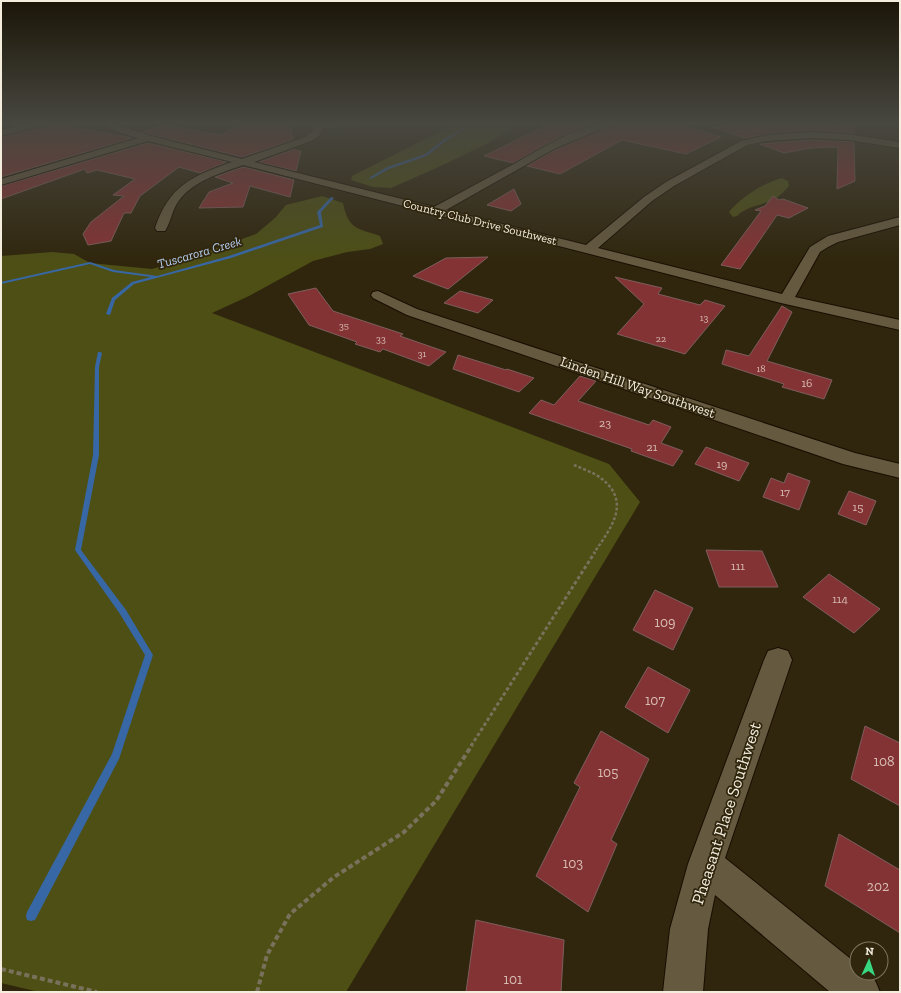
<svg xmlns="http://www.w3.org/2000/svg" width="901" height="993" font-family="'Zilla Slab',serif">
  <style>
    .green { fill: #4d4f15 }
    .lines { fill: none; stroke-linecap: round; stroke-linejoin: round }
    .stream { fill: #3867a5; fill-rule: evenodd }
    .building { fill: #843334; stroke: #7e5e5d }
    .minor-casing { stroke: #180e00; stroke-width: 2 }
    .path-far2 { stroke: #7a715c; stroke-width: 2.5; stroke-dasharray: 3 2; stroke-linecap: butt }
    .path-far1 { stroke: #7a715c; stroke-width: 3; stroke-dasharray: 3.5 2.5; stroke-linecap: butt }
    .path { stroke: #7a715c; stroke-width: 4; stroke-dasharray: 5 3; stroke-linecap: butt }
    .minor { fill: #65593f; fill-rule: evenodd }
    .labels { text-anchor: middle; stroke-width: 3.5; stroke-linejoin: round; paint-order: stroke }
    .far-number-label { font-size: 10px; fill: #d8beb4 }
    .far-street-label { font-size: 12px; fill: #f4edde; stroke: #30260d }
    .number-label { font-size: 12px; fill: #d8beb4 }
    .far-water-label { font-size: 13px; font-style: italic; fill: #b7d1f4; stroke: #30260d }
    .street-label { font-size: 14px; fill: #f4edde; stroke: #30260d }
    .near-number-label { font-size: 14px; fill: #d8beb4 }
    .near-street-label { font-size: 17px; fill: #f4edde; stroke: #30260d }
  </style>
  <rect width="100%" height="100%" fill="#30260d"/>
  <g class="green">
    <path d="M 451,123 L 520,123 L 490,142 L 443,165 L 391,188 L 373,187 L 351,180 L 352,176 L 435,134 Z"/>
    <path d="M 782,178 L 788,181 L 789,186 C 785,191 780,195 775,199 C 763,205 746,206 737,216 L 733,217 L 729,212 C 740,198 765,182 782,178 Z"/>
    <path d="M 322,196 L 343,203 C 348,229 357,228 380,236 L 383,244 L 370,249 L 347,252 L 313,261 L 249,296 L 212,313 L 609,464 L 640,502 L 346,992 L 39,992 L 1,983 L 1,256 L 52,252 L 74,254 L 90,263 L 152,269 L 195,256 L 256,234 L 275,218 L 286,205 Z"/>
  </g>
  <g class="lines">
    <g class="stream">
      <path d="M 471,123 L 474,123 L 446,141 L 427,156 L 389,169 L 371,179 L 369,178 L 387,167 L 425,154 L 444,139 Z"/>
      <path d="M 331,197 L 334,198 L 321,212 L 323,227 L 231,258 L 134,284 L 115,300 L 110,315 L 106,314 L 112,298 L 132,282 L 151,277 L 113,272 L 90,264 L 1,284 L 1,282 L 90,262 L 114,270 L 157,276 L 229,256 L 320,225 L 317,212 Z"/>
      <path d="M 98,352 L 100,352 L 102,353 L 99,367 L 99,455 L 81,550 L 126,610 L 153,655 L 119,759 L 35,920 L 31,921 L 27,920 L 26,916 L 27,912 L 112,754 L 145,655 L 120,614 L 75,550 L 93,455 L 95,367 Z"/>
    </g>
  </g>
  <g class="building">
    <path d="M 47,123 L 76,123 L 77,128 L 133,138 L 1,177 L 1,137 L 45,126 Z"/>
    <path d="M 243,123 L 290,123 L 293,140 L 242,157 L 142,132 L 165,125 L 220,135 Z"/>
    <path d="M 551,123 L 599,123 L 588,126 L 561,136 L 513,163 L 484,156 Z"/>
    <path d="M 616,123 L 677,123 L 721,137 L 686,154 L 622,140 L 560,174 L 527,166 L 555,150 Z"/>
    <path d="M 774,123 L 839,126 L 839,123 L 854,123 L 854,133 L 811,130 L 767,134 L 745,138 L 713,127 Z"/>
    <path d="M 811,140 L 854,142 L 855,181 L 837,189 L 838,147 L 811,148 L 784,153 L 760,144 Z"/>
    <path d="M 148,143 L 227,162 L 200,173 L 179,167 L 140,196 L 131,213 L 124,213 L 111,241 L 88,245 L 83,234 L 91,222 L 124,196 L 113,195 L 135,179 L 97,170 L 87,173 L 85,169 L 1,199 L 1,186 Z"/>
    <path d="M 295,149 L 295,150 L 301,151 L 296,171 L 259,162 Z"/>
    <path d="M 243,167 L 294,180 L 290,197 L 250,186 L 243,207 L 199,208 L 209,192 L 233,183 L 215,177 Z"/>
    <path d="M 514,189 L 521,204 L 511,211 L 487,205 Z"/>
    <path d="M 773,196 L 779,200 L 783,199 L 808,208 L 789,218 L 777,215 L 740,269 L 721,265 L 761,211 L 755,210 L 765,206 Z"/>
    <path d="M 488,257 L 448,289 L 413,276 L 446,258 Z"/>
    <path d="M 615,277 L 662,288 L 658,294 L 700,305 L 705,300 L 725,306 L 685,354 L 617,334 L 644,304 Z"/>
    <path d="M 316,288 L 333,311 L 403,334 L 400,336 L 446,352 L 429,366 L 383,349 L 380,352 L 355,344 L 357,342 L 309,325 L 288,294 Z"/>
    <path d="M 460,291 L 493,300 L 478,313 L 444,303 Z"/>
    <path d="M 782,306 L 792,312 L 767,361 L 832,380 L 824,399 L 782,387 L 784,384 L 722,364 L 726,350 L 749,356 Z"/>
    <path d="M 458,355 L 506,370 L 507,369 L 534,378 L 519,392 L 453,369 Z"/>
    <path d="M 580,376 L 596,381 L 578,401 L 649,425 L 653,420 L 671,427 L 661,443 L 683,451 L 673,466 L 631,451 L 632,449 L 529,413 L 541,400 L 554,405 Z"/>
    <path d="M 706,447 L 749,463 L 739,481 L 695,464 Z"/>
    <path d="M 788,473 L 810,481 L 799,510 L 763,497 L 771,478 L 784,483 Z"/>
    <path d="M 849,491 L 876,501 L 866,525 L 838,514 Z"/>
    <path d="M 706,550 L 762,551 L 778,587 L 719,587 Z"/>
    <path d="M 829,574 L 880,609 L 854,633 L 803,597 Z"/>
    <path d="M 655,590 L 693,608 L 673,650 L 633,630 Z"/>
    <path d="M 648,667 L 690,690 L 668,733 L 625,707 Z"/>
    <path d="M 865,726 L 900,743 L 900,806 L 851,779 Z"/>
    <path d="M 601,731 L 649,759 L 611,840 L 617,844 L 588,912 L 536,876 L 580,787 L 574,783 Z"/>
    <path d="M 839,834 L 900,870 L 900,933 L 825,886 Z"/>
    <path d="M 476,920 L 564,940 L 561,992 L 466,992 Z"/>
  </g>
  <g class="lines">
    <defs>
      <g id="minor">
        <path d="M 30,123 L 46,123 L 45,125 L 1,136 L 1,130 Z"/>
        <path d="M 102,123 L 113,123 L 151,136 L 242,159 L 305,137 L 313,131 L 314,127 L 310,123 L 368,123 L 364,126 L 323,128 L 319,136 L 311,141 L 254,162 L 434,207 C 460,193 486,179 512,165 C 543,148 579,123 615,123 L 554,149 L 446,210 L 586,245 L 644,197 L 666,182 L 741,141 L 767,135 L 811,132 L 848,134 L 900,142 L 900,148 L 848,140 L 811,138 L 767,141 L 747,145 L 674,186 L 652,201 L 598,248 L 782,294 L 810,247 L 828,236 L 900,217 L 900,225 L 838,242 L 828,247 L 820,252 L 795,297 L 900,320 L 900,330 L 781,303 L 243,165 C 221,173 192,181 178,202 C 172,210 171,222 165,231 L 157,231 L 155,228 C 169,186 192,176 232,162 L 148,141 L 1,185 L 1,179 L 138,138 L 115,131 Z"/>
        <path d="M 378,291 L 417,309 L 855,453 L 900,464 L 900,478 L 843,464 L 407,315 L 373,298 L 371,295 L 373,292 Z"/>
        <path d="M 778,648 L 788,651 L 792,660 L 725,858 L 857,964 L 857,973 C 874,973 874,978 880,992 L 830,992 L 715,895 L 708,929 L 703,992 L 663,992 L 670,929 L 688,864 L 764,660 L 768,651 Z"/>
      </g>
    </defs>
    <use href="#minor" class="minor-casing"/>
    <path class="path-far2" d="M 574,465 C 583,469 595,473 602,479 C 632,503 610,529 594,553"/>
    <path class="path-far1" d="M 471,746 L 595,552"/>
    <g class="path">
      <path d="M 1,969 L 97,992"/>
      <path d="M 257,992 L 267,955 L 290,914 L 334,877 L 404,832 L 436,801 L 472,745"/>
    </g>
    <use href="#minor" class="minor"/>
  </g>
  <linearGradient id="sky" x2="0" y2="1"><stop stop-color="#1a1507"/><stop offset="0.47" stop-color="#484740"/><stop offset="1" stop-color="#484740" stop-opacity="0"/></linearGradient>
  <rect width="901" height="262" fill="url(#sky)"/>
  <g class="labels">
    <g class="far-number-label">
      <text x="704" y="321">13</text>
      <text x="344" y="329">35</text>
      <text x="381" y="342">33</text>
      <text x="661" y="342">22</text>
      <text x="422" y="357">31</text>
      <text x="761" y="372">18</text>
    </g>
    <g class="far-street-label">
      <text transform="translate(480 222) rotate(14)" y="4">Country Club Drive Southwest</text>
    </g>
    <g class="number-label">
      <text x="807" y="387">16</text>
      <text x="605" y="427">23</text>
      <text x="652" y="451">21</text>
      <text x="722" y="468">19</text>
      <text x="785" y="496">17</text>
      <text x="858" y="511">15</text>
      <text x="738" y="570">111</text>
      <text x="840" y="603">114</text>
    </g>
    <g class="far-water-label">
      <text transform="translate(199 252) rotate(-16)" y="5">Tuscarora Creek</text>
    </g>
    <g class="street-label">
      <text transform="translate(638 387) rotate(19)" y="5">Linden Hill Way Southwest</text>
    </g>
    <g class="near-number-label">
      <text x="665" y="627">109</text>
      <text x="655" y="705">107</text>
      <text x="884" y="766">108</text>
      <text x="608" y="777">105</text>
      <text x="573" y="868">103</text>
      <text x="878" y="891">202</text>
      <text x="513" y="984">101</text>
    </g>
    <g class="near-street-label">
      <text transform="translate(726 813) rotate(-72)" y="6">Pheasant Place Southwest</text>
    </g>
  </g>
  <rect width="901" height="993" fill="none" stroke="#f4edde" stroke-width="4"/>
  <g transform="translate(869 961) rotate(3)"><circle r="19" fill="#30260d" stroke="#7e7661"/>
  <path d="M0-3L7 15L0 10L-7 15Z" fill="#38d880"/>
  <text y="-6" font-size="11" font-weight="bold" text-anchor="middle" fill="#f4edde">N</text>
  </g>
</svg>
